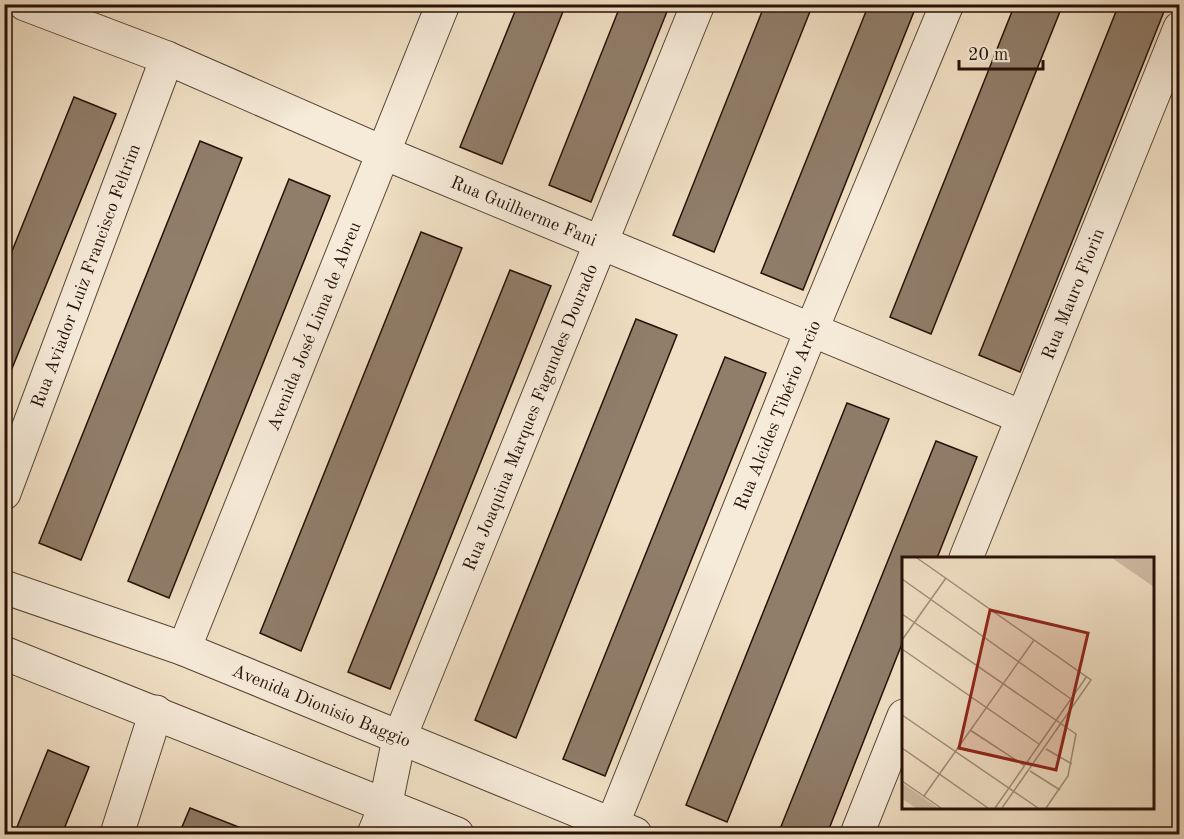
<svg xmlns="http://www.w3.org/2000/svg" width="1184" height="839" font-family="'Old Standard TT',serif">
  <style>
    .building { fill: #907d6a; stroke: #271108; stroke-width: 1.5 }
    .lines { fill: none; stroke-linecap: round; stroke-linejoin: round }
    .street-casing { stroke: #5a4537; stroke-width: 35 }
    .street { stroke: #f6ebd9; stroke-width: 33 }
    .labels { text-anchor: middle; stroke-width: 4.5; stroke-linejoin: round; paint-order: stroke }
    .street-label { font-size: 18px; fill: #271108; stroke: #f6ebd9 }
    .inset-road { fill: none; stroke: #a08d79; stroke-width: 1.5 }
    .view { fill: #8f2418; fill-opacity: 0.15; stroke: #8f2418; stroke-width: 3 }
    .inset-edge { fill: none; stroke: #271108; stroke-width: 3 }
  </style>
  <rect width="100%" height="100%" fill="#f1e0c5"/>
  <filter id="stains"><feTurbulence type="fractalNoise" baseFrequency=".00333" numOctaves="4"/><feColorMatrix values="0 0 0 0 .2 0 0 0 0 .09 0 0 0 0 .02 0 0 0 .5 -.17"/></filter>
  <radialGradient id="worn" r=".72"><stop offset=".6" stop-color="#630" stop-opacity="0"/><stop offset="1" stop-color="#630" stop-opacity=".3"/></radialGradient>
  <g class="building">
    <path d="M 518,4 L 566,4 L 502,164 L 460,147 Z"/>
    <path d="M 621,4 L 670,4 L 591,202 L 549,185 Z"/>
    <path d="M 765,4 L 813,4 L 714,252 L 673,235 Z"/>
    <path d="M 869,4 L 917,4 L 803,290 L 761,273 Z"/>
    <path d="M 1015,4 L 1063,4 L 931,334 L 890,317 Z"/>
    <path d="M 1119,4 L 1167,4 L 1020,372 L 979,355 Z"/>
    <path d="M 74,97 L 116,114 L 4,388 L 4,271 Z"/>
    <path d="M 200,141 L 242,158 L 81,560 L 39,543 Z"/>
    <path d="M 289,179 L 330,196 L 169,598 L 128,581 Z"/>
    <path d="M 421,232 L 462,248 L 301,651 L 260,633 Z"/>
    <path d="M 510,270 L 551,286 L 390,689 L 348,672 Z"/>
    <path d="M 636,319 L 677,335 L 516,738 L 475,720 Z"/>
    <path d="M 725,357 L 766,373 L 605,776 L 563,759 Z"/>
    <path d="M 847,403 L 889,419 L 727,822 L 686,805 Z"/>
    <path d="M 936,441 L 977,457 L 937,558 L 903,558 L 903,641 L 827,834 L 778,834 Z"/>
    <path d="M 48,750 L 89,767 L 62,834 L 15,832 Z"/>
    <path d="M 190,808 L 254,833 L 253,834 L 179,834 Z"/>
  </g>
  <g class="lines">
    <defs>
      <g id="street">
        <path id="s1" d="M 25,4 L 167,58 L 384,153 L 1022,417"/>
        <path id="s2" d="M 4,493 L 167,58"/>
        <path id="s3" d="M 966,558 L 1180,28"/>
        <path id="s4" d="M 4,587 L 184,649 L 635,834"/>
        <path id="s5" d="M 184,649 L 443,4"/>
        <path d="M 4,653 L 457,834"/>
        <path id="s6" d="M 612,825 L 811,331 L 947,4"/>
        <path d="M 117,834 L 156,712"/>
        <path id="s7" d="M 374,834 L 385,807 L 399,739 L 698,4"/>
        <path d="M 857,834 L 904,716"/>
      </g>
    </defs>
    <use href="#street" class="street-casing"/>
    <use href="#street" class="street"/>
  </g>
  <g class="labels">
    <g class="street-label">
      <text dy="6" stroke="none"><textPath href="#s1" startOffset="540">Rua Guilherme Fani</textPath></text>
      <text dy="6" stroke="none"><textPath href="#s2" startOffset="232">Rua Aviador Luiz Francisco Feltrim</textPath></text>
      <text dy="6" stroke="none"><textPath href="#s3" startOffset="285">Rua Mauro Fiorin</textPath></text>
      <text dy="6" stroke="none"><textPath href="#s5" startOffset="348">Avenida José Lima de Abreu</textPath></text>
      <text dy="6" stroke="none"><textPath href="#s6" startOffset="442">Rua Alcides Tibério Arcio</textPath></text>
      <text dy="6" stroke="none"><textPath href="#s7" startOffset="446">Rua Joaquina Marques Fagundes Dourado</textPath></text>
      <text dy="6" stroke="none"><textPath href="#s4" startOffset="339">Avenida Dionisio Baggio</textPath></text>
    </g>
  </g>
  <g transform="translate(902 557)">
    <rect width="252" height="252" fill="#f1e0c5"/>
    <path d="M 210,1 L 252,1 L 252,30 ZM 0,226 L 36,251 L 14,251 L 0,242 Z" fill="#cfbda5"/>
    <path class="inset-road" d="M 15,1 L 189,123 L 100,251M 0,22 L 169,142M 0,57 L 174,177 L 166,219 L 144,251M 0,83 L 44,21M 0,92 L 137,187M 0,158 L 136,251M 68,173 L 123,209M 0,191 L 86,251M 144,192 L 170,207M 128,214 L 158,233M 0,224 L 39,251M 22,239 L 132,83M 93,251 L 185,119"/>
    <path class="view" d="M 88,53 L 186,76 L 154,213 L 57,191 Z"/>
    <rect width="252" height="252" class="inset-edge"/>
  </g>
  <rect width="1184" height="839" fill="none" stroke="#f1e0c5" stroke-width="24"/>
  <rect x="6" y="6" width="1172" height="827" fill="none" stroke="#271108" stroke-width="3"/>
  <rect x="12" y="12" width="1160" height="815" fill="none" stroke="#271108" stroke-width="1.5"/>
  <path d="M959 60v9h84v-9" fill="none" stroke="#271108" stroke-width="3"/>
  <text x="968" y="60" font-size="18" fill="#271108" stroke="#f6ebd9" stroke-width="4.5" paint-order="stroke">20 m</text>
  <rect width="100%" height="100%" filter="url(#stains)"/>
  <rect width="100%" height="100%" fill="url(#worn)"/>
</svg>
